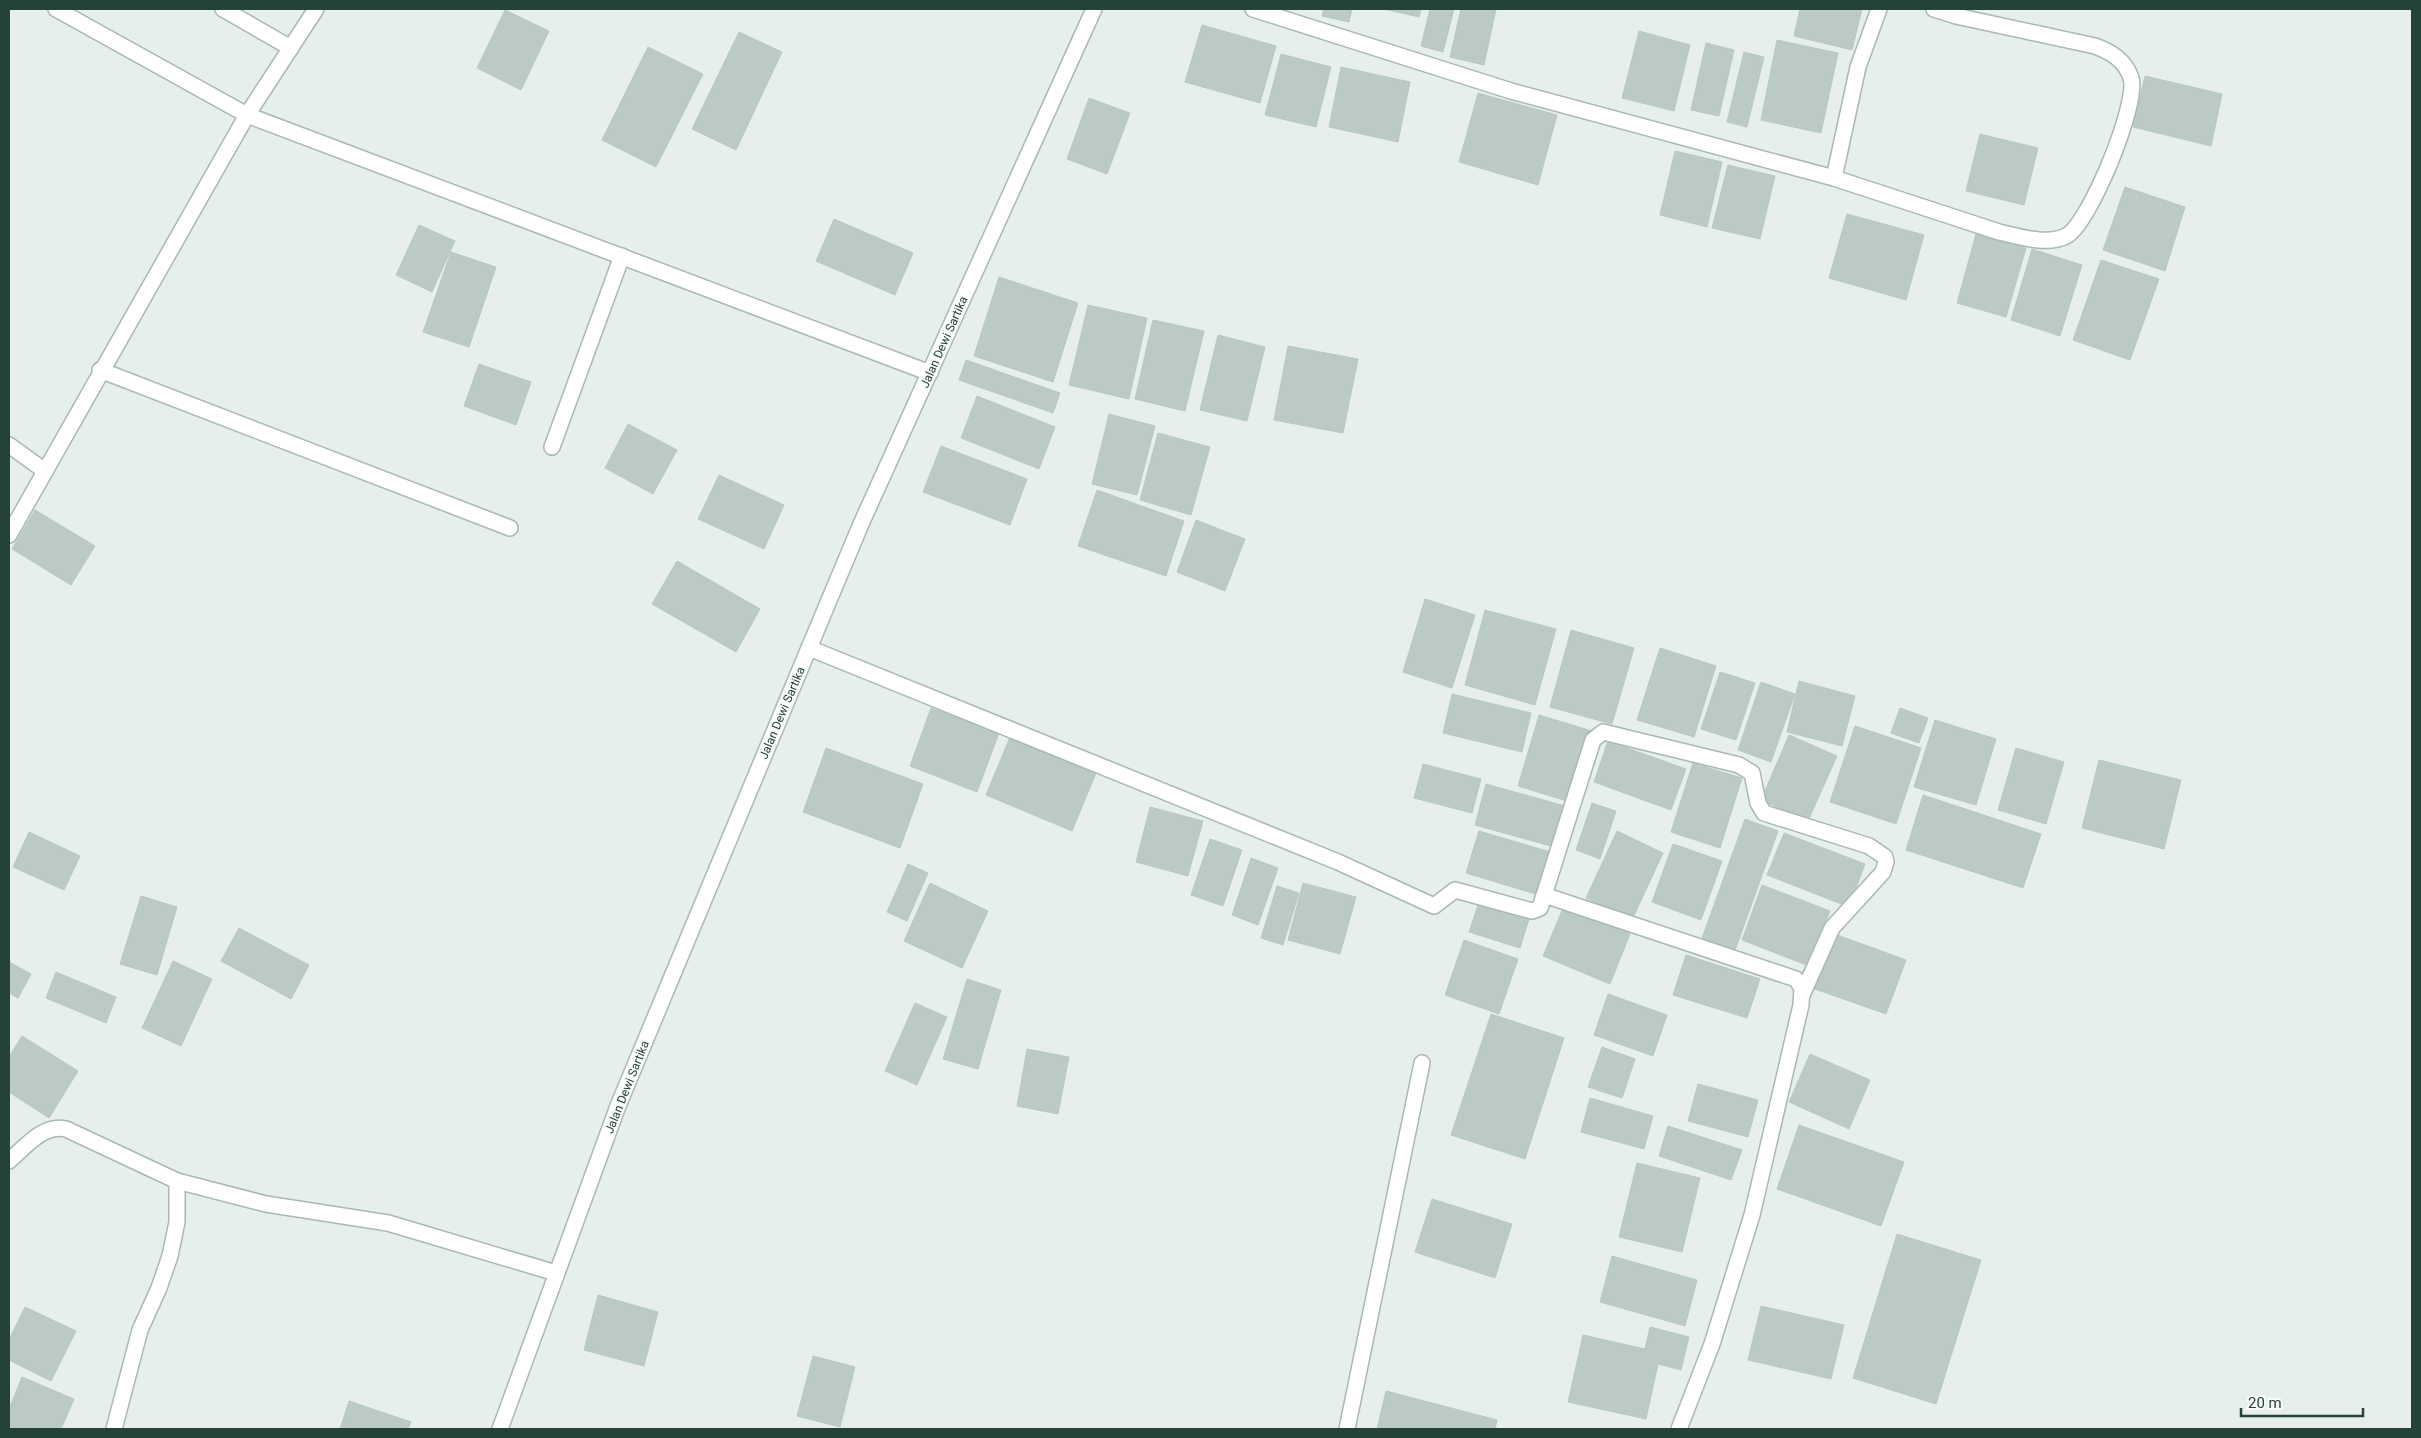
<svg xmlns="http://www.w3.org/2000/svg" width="2421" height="1438" font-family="Roboto,sans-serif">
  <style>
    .building { fill: #bbcac4; stroke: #b8c9c2 }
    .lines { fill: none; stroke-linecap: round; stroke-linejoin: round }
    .minor-casing { stroke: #a8b8b2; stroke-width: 18 }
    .minor { stroke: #fff; stroke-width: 15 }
    .labels { text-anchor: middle; stroke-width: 4; stroke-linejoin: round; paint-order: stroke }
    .street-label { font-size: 12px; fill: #24423a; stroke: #f7fbf9 }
  </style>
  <rect width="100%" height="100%" fill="#e6efeb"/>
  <g class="building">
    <path d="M 1324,9 L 1352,9 L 1349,22 L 1322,16 Z"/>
    <path d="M 1384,9 L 1421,9 L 1419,17 Z"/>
    <path d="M 1430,9 L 1454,9 L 1443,52 L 1421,46 Z"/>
    <path d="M 1461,9 L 1496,9 L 1484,65 L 1450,57 Z"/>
    <path d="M 1800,9 L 1862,9 L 1852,50 L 1794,36 Z"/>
    <path d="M 505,10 L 549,31 L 521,90 L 477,68 Z"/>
    <path d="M 1202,25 L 1276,46 L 1260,103 L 1185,82 Z"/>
    <path d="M 1639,31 L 1690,45 L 1674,111 L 1622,98 Z"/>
    <path d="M 739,32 L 782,52 L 736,150 L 692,129 Z"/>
    <path d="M 1777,40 L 1838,53 L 1821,133 L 1761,120 Z"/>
    <path d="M 1706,43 L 1734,50 L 1719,116 L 1691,110 Z"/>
    <path d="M 648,47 L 703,74 L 656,167 L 602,140 Z"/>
    <path d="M 1744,52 L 1764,57 L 1747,127 L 1727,122 Z"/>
    <path d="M 1281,54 L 1331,67 L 1316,127 L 1265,115 Z"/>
    <path d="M 1341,67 L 1410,82 L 1398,142 L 1329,127 Z"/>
    <path d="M 2145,76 L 2222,94 L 2211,146 L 2133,127 Z"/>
    <path d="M 1478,93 L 1557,115 L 1538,185 L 1459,162 Z"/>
    <path d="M 1089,98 L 1130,113 L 1107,174 L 1067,159 Z"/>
    <path d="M 1980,134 L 2038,148 L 2024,205 L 1966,191 Z"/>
    <path d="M 1675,151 L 1722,162 L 1707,227 L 1660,215 Z"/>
    <path d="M 1728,165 L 1775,176 L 1760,239 L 1712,228 Z"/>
    <path d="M 2125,187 L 2185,207 L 2165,271 L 2103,250 Z"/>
    <path d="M 1847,214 L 1924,235 L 1906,300 L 1829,278 Z"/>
    <path d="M 834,219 L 913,253 L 895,295 L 816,261 Z"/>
    <path d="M 419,225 L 455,241 L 432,292 L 396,275 Z"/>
    <path d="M 1976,234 L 2026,248 L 2006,317 L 1957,303 Z"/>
    <path d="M 2032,249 L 2082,265 L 2060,336 L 2011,320 Z"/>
    <path d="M 451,252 L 496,267 L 469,347 L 423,332 Z"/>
    <path d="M 2101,260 L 2159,279 L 2130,360 L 2073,340 Z"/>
    <path d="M 999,277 L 1078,303 L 1053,382 L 974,356 Z"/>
    <path d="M 1088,305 L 1147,318 L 1129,399 L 1069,385 Z"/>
    <path d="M 1153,320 L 1204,331 L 1185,411 L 1135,399 Z"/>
    <path d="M 1218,335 L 1265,347 L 1247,421 L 1200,410 Z"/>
    <path d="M 1288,346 L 1358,359 L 1343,433 L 1274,420 Z"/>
    <path d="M 966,360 L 1060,393 L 1053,413 L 959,380 Z"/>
    <path d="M 479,364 L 531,382 L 516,425 L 464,406 Z"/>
    <path d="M 977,396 L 1055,427 L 1039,469 L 961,438 Z"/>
    <path d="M 1109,414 L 1155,426 L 1137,495 L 1092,484 Z"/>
    <path d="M 628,424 L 677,450 L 653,494 L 605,468 Z"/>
    <path d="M 1158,433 L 1210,447 L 1191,515 L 1140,500 Z"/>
    <path d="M 941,446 L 1027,479 L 1010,525 L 923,492 Z"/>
    <path d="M 719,475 L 784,505 L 764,549 L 698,519 Z"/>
    <path d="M 1097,490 L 1184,521 L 1166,576 L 1078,546 Z"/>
    <path d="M 35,510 L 95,546 L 71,585 L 12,549 Z"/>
    <path d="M 1196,520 L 1245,539 L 1225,591 L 1177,572 Z"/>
    <path d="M 677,561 L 760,609 L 736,652 L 652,604 Z"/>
    <path d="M 1425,599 L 1475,615 L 1452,688 L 1403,672 Z"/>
    <path d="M 1485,610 L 1556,629 L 1535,705 L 1465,685 Z"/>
    <path d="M 1571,630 L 1634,648 L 1612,724 L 1550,707 Z"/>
    <path d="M 1660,648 L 1716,666 L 1694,737 L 1637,720 Z"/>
    <path d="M 1720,672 L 1755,683 L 1736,740 L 1701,729 Z"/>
    <path d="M 1799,681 L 1855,696 L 1842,746 L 1787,732 Z"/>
    <path d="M 1761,682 L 1795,694 L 1771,762 L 1738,750 Z"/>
    <path d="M 1452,694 L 1531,713 L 1522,752 L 1443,733 Z"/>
    <path d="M 931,708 L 999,733 L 977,792 L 910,766 Z"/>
    <path d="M 1900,708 L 1928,718 L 1919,743 L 1891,733 Z"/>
    <path d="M 1539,715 L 1592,731 L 1570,802 L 1518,786 Z"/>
    <path d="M 1935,720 L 1996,739 L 1976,805 L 1914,787 Z"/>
    <path d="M 1855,726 L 1921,748 L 1896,824 L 1830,802 Z"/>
    <path d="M 1789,735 L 1837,756 L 1808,821 L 1761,800 Z"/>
    <path d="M 1010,737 L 1096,773 L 1072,831 L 986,795 Z"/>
    <path d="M 1608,741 L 1686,769 L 1671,810 L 1594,782 Z"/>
    <path d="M 826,748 L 923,784 L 900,848 L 803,812 Z"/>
    <path d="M 2016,748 L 2064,762 L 2046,824 L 1998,810 Z"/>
    <path d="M 2099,760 L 2181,780 L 2164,849 L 2082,828 Z"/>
    <path d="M 1693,763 L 1742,778 L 1720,848 L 1671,832 Z"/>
    <path d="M 1423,764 L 1481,779 L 1472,813 L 1414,798 Z"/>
    <path d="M 1486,784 L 1565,806 L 1554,847 L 1475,825 Z"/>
    <path d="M 1923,795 L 2041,834 L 2023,888 L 1906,850 Z"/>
    <path d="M 1592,803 L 1616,811 L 1600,859 L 1576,850 Z"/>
    <path d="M 1150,807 L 1203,821 L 1188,876 L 1136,862 Z"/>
    <path d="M 1745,819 L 1778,831 L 1734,953 L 1701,941 Z"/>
    <path d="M 1479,831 L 1554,853 L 1542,896 L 1466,873 Z"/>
    <path d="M 1617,831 L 1663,853 L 1632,920 L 1586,898 Z"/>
    <path d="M 29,832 L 80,856 L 64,890 L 13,867 Z"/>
    <path d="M 1784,833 L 1865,864 L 1849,907 L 1767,875 Z"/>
    <path d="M 1210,839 L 1242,850 L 1223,906 L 1191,895 Z"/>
    <path d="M 1673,844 L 1722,861 L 1701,920 L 1652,902 Z"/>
    <path d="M 1251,858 L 1278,868 L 1258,925 L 1232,915 Z"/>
    <path d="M 908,864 L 928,873 L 907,921 L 887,912 Z"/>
    <path d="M 930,883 L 988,911 L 962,968 L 904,941 Z"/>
    <path d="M 1303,883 L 1356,897 L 1340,954 L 1288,940 Z"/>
    <path d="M 1762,885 L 1830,911 L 1809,966 L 1742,940 Z"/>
    <path d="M 1277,886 L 1299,893 L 1283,945 L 1261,938 Z"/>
    <path d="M 141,896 L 177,907 L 157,975 L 120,964 Z"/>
    <path d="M 1479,902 L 1529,919 L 1520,948 L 1469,932 Z"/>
    <path d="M 1564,906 L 1630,934 L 1610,984 L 1543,956 Z"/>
    <path d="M 239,928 L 309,965 L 291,999 L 221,961 Z"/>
    <path d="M 1832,933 L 1906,960 L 1886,1014 L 1812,988 Z"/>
    <path d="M 1464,940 L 1518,959 L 1499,1014 L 1445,995 Z"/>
    <path d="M 1686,955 L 1760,979 L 1747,1018 L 1673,995 Z"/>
    <path d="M 173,961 L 212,979 L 181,1046 L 142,1028 Z"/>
    <path d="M 9,962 L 31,974 L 18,998 L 9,993 Z"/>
    <path d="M 56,972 L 116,997 L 106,1023 L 46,998 Z"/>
    <path d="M 967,979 L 1001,990 L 978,1069 L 943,1059 Z"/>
    <path d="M 1608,994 L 1667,1015 L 1653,1056 L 1594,1035 Z"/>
    <path d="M 915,1003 L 947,1017 L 917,1085 L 885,1071 Z"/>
    <path d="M 1491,1014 L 1564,1038 L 1525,1159 L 1451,1135 Z"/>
    <path d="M 22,1036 L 78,1071 L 49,1118 L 9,1092 L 9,1057 Z"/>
    <path d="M 1602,1047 L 1635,1059 L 1622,1098 L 1588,1087 Z"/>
    <path d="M 1027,1049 L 1069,1057 L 1058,1114 L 1017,1106 Z"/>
    <path d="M 1810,1054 L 1870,1080 L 1849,1129 L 1789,1102 Z"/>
    <path d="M 1698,1084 L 1758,1100 L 1748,1137 L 1688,1121 Z"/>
    <path d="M 1590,1098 L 1653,1116 L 1644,1149 L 1581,1132 Z"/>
    <path d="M 1799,1125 L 1904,1162 L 1881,1226 L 1777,1189 Z"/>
    <path d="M 1668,1126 L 1742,1150 L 1731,1180 L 1659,1156 Z"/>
    <path d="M 1637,1163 L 1700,1178 L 1682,1252 L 1619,1237 Z"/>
    <path d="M 1432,1199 L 1512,1224 L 1495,1278 L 1415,1252 Z"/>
    <path d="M 1897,1234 L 1981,1260 L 1936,1404 L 1853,1378 Z"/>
    <path d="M 1612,1256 L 1697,1280 L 1685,1326 L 1600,1302 Z"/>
    <path d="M 598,1295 L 658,1312 L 644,1366 L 584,1350 Z"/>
    <path d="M 1761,1306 L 1844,1325 L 1831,1379 L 1748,1360 Z"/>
    <path d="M 25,1307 L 76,1331 L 51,1381 L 9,1360 L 9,1340 Z"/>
    <path d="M 1650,1327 L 1689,1337 L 1681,1370 L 1658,1364 L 1646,1419 L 1568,1402 L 1583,1335 L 1645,1349 Z"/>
    <path d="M 813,1356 L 855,1367 L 840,1427 L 797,1416 Z"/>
    <path d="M 22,1377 L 74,1399 L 61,1429 L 9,1429 L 9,1409 Z"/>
    <path d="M 1386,1391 L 1497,1420 L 1495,1429 L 1377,1429 Z"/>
    <path d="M 349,1401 L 411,1422 L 408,1429 L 340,1429 Z"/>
  </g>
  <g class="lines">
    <defs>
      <g id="minor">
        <path d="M 56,9 L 247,115 L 930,373"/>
        <path d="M 223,9 L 291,48"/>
        <path d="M 1253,9 L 1511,91 L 1834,178 L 1999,232 C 2018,236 2047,246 2066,236 C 2089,225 2139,103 2131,78 C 2125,60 2111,52 2095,46 L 1956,16 L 1934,9"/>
        <path d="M 1834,178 L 1858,67 L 1879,9"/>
        <path d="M 100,370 L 510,528"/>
        <path d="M 9,445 L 45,471"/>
        <path d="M 552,447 L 622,256"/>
        <path d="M 9,535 L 247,115 L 316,9"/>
        <path d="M 809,648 L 1338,862 L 1434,906 L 1455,890 L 1532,911 L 1540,908 L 1593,740 L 1603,732 L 1739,765 L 1752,773 L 1758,803 L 1764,813 L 1869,846 L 1885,857 L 1886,862 L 1883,872 L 1832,928 L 1803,993"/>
        <path d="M 1544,895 L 1796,979 L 1802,988 L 1801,1005 L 1752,1215 L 1712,1344 L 1679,1429"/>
        <path d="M 9,1161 C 25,1147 43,1124 66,1129 L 177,1181 L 177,1222 L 170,1256 L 159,1288 L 140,1330 L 114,1429"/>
        <path d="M 177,1181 L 266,1204 L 388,1223 L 556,1273"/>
        <path d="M 500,1429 L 618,1106 L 809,648 L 861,524 L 1094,9"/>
        <path d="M 1347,1429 L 1422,1063"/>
      </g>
    </defs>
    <use href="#minor" class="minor-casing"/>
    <use href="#minor" class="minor"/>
  </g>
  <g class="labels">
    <g class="street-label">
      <text transform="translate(944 342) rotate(-66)" y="4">Jalan Dewi Sartika</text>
      <text transform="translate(782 713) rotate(-67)" y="4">Jalan Dewi Sartika</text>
      <text transform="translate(627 1087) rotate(-68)" y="4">Jalan Dewi Sartika</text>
    </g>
  </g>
  <rect width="2421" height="1438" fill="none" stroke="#24423a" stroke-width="20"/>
  <path d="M2241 1408v8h122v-8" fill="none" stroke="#24423a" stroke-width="2.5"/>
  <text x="2248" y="1408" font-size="15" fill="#24423a" stroke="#f7fbf9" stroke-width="4" paint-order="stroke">20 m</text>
</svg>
